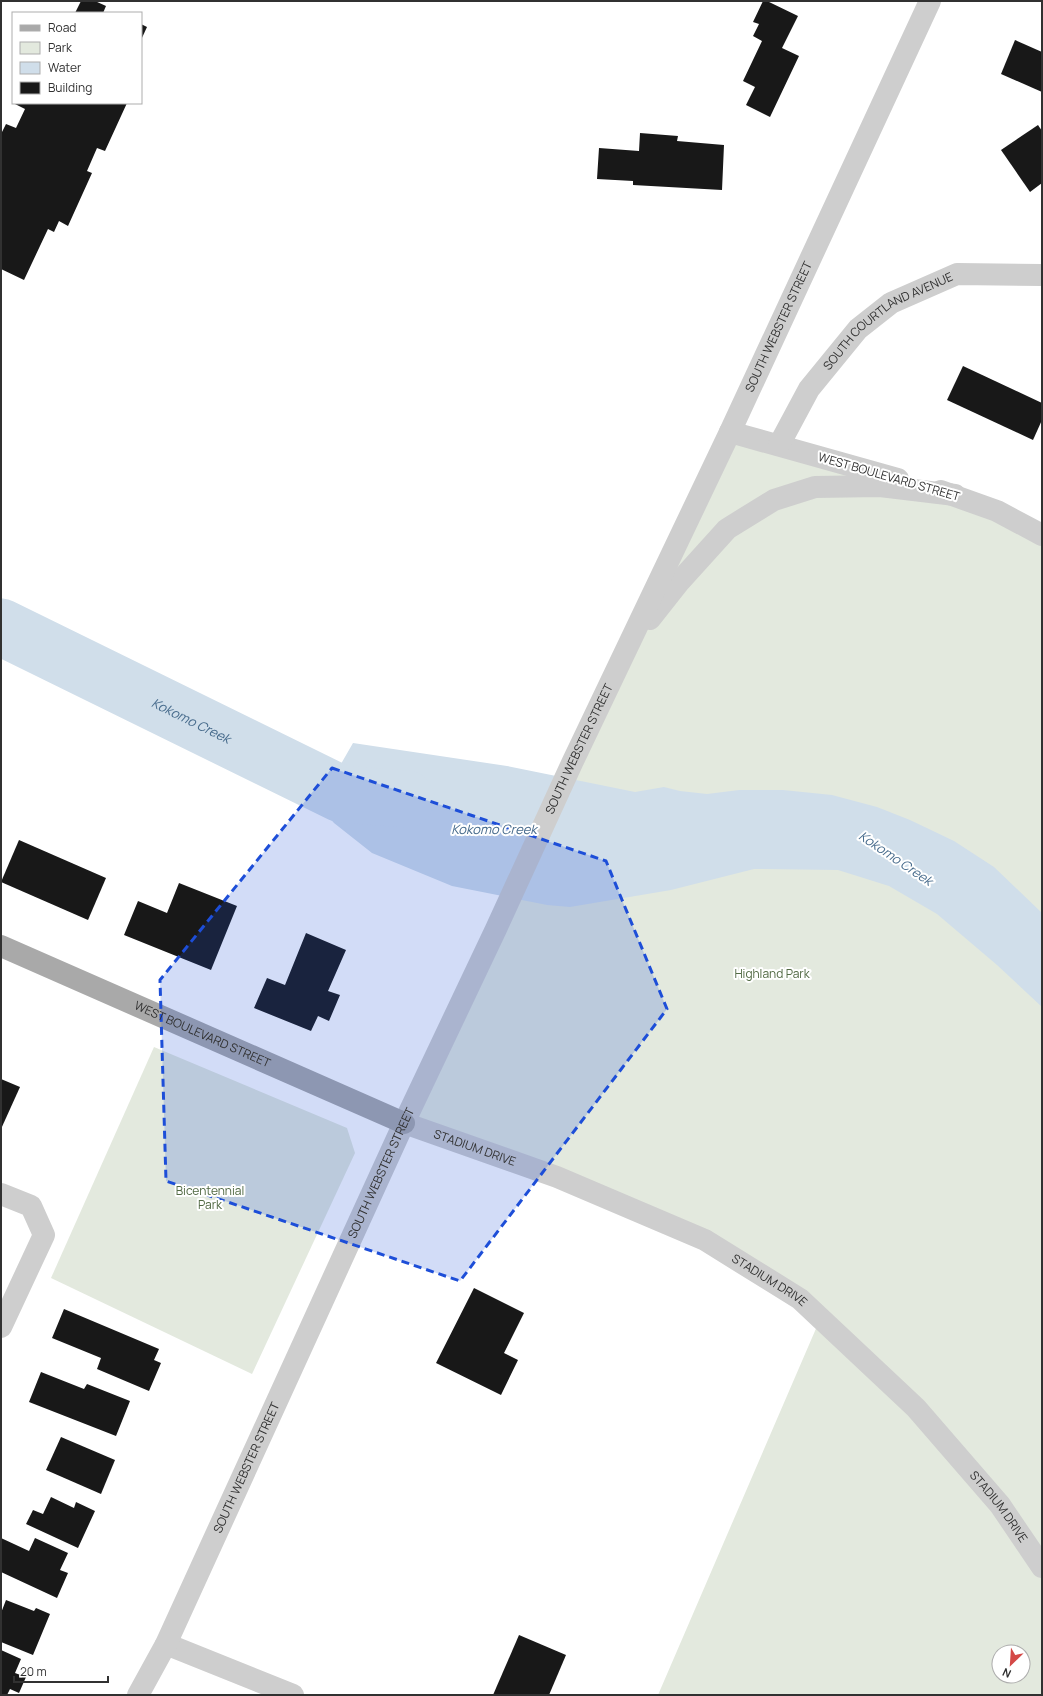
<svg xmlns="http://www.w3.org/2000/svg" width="1043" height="1696" font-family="Manrope,sans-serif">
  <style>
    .green { fill: #e3e9de; fill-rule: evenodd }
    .water { fill: #d0deea }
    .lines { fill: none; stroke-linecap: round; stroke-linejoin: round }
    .river { stroke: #d0deea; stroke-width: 57 }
    .building { fill: #181818 }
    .minor { stroke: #cecece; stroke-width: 22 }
    .major { stroke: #a9a9a9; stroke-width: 22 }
    .marked { fill: #1d4ed8; fill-opacity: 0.2; stroke: #1d4ed8; stroke-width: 3; stroke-dasharray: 8 5; stroke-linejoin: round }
    .labels { text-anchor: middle; stroke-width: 4; stroke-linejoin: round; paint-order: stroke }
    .street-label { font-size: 12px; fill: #313131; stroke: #fff }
    .park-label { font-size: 12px; fill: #516943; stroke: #fff }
    .water-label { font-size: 13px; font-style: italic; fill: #476b8c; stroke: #fff }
  </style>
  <rect width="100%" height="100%" fill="#fff"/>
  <g class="green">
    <path d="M 730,432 L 1042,535 L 1042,1695 L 658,1695 L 821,1317 L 705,1240 L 404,1123 ZM 999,1652 L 1023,1652 L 1023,1676 L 999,1676 Z"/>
    <path d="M 154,1047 L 347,1128 L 355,1153 L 252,1374 L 51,1278 Z"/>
  </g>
  <path class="water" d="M 353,743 L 507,766 L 635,792 L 664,787 L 680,791 L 707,794 L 739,790 L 783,790 L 832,795 L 877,807 L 910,820 L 954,841 L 994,867 L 1042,913 L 1042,1007 L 997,965 L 937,914 L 889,886 L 838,870 L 754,869 L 671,890 L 570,907 L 547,905 L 452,886 L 372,853 L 334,823 L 318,804 Z"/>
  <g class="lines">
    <path class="river" id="s1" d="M 1,627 L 341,794 L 406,799"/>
  </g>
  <g class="building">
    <path d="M 81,1 L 95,1 L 106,6 L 103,13 L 75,13 Z"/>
    <path d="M 763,1 L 767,1 L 798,16 L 782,48 L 799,56 L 770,117 L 746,105 L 755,87 L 743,81 L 762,41 L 753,36 L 759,24 L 753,22 Z"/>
    <path d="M 141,24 L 147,27 L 141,40 Z"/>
    <path d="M 1015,40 L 1042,52 L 1042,92 L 1001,74 Z"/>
    <path d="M 13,103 L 127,103 L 105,151 L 97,148 L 87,171 L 92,173 L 68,226 L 59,221 L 54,232 L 48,229 L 24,280 L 1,269 L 1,134 L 6,124 L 16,128 L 25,109 Z"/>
    <path d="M 1038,125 L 1042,131 L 1042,183 L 1030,192 L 1001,150 Z"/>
    <path d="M 640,133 L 678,136 L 677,141 L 724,145 L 722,190 L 633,185 L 633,181 L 597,179 L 599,148 L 639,151 Z"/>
    <path d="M 963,366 L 1042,403 L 1042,420 L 1033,440 L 947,400 Z"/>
    <path d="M 19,840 L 106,878 L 88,920 L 1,882 Z"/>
    <path d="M 179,883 L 237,906 L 211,970 L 124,935 L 138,901 L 167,913 Z"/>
    <path d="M 306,933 L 346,950 L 328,991 L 340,995 L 329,1021 L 318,1016 L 311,1031 L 254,1008 L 267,978 L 285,985 Z"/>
    <path d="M 1,1079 L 20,1087 L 1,1129 Z"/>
    <path d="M 474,1288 L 524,1313 L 504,1353 L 518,1360 L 501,1395 L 436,1363 Z"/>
    <path d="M 64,1309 L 159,1349 L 154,1360 L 161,1363 L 149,1391 L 97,1369 L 101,1358 L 52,1338 Z"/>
    <path d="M 41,1372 L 84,1389 L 87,1384 L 130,1401 L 116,1436 L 29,1402 Z"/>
    <path d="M 61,1437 L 115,1460 L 101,1494 L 46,1470 Z"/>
    <path d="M 51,1497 L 74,1508 L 76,1502 L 95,1511 L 78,1548 L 26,1524 L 33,1510 L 43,1514 Z"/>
    <path d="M 1,1538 L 29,1551 L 35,1538 L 68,1553 L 60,1570 L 68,1573 L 57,1598 L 1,1572 Z"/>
    <path d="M 6,1600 L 34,1611 L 36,1608 L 50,1614 L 33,1655 L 1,1642 L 1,1613 Z"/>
    <path d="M 519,1635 L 566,1655 L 549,1695 L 493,1695 Z"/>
    <path d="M 1,1650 L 21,1659 L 15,1673 L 26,1677 L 19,1693 L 10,1689 L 7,1695 L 1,1695 Z"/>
  </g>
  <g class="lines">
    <g class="minor">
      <path d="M 730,432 L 898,479"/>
      <path id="s2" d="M 779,445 L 809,389 L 858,329 L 891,303 L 957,274 L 1042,275"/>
      <path d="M 941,491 L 997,511 L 1042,535"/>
      <path d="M 650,619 L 680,581 L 727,529 L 774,500 L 815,487 L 880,486 L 955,495"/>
      <path id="s3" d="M 404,1123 L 557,1177 L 705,1240 L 800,1299 L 916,1408 L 1000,1505 L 1042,1567"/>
      <path d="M 1,1194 L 31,1206 L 44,1235 L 1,1327"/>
      <path d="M 166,1644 L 293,1695"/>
      <path id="s4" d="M 138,1695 L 166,1644 L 404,1123 L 496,929 L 573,761 L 730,432 L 930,1"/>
    </g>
    <path class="major" id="s5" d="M 1,946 L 404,1123"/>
  </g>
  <path class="marked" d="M 332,768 L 606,861 L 667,1009 L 460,1281 L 166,1181 L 160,980 Z"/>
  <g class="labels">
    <g class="street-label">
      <text dy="4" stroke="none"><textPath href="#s2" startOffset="170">SOUTH COURTLAND AVENUE</textPath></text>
      <text dy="4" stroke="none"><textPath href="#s4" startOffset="1511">SOUTH WEBSTER STREET</textPath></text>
      <text transform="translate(889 477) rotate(16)" y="4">WEST BOULEVARD STREET</text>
      <text dy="4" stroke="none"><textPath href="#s4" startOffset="1044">SOUTH WEBSTER STREET</textPath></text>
      <text dy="4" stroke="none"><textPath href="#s5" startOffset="220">WEST BOULEVARD STREET</textPath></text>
      <text dy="4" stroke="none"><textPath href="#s3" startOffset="75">STADIUM DRIVE</textPath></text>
      <text dy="4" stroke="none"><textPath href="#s4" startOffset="576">SOUTH WEBSTER STREET</textPath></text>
      <text dy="4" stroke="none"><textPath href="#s3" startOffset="399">STADIUM DRIVE</textPath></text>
      <text dy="4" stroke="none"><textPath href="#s4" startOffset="252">SOUTH WEBSTER STREET</textPath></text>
      <text dy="4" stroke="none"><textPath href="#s3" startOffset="723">STADIUM DRIVE</textPath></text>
    </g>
    <g class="park-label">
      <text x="772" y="978">Highland Park</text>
      <text x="210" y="1195">Bicentennial<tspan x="210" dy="14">Park</tspan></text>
    </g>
    <g class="water-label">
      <text dy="5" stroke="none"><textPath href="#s1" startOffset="212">Kokomo Creek</textPath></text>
      <text x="494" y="834">Kokomo Creek</text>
      <text transform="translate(896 858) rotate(34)" y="5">Kokomo Creek</text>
    </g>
  </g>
  <rect width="1043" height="1696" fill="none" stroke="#313131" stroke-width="4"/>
  <rect x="12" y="12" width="130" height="92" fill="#ffffff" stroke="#adadad"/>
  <rect x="20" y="25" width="20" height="6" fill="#a9a9a9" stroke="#adadad"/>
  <text x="48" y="32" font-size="12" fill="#313131">Road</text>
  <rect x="20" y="42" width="20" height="12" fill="#e3e9de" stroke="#adadad"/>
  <text x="48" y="52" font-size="12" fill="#313131">Park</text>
  <rect x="20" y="62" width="20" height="12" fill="#d0deea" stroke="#adadad"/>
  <text x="48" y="72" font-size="12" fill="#313131">Water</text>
  <rect x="20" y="82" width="20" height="12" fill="#181818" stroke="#adadad"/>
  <text x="48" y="92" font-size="12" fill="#313131">Building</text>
  <g transform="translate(1011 1664) rotate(205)"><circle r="19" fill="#ffffff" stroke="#adadad"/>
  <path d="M0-3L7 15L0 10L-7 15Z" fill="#d44947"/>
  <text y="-6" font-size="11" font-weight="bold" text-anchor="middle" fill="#313131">N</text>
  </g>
  <path d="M14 1676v6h94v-6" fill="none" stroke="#313131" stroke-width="2"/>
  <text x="20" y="1676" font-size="12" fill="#313131" stroke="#ffffff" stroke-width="3" paint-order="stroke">20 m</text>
</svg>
